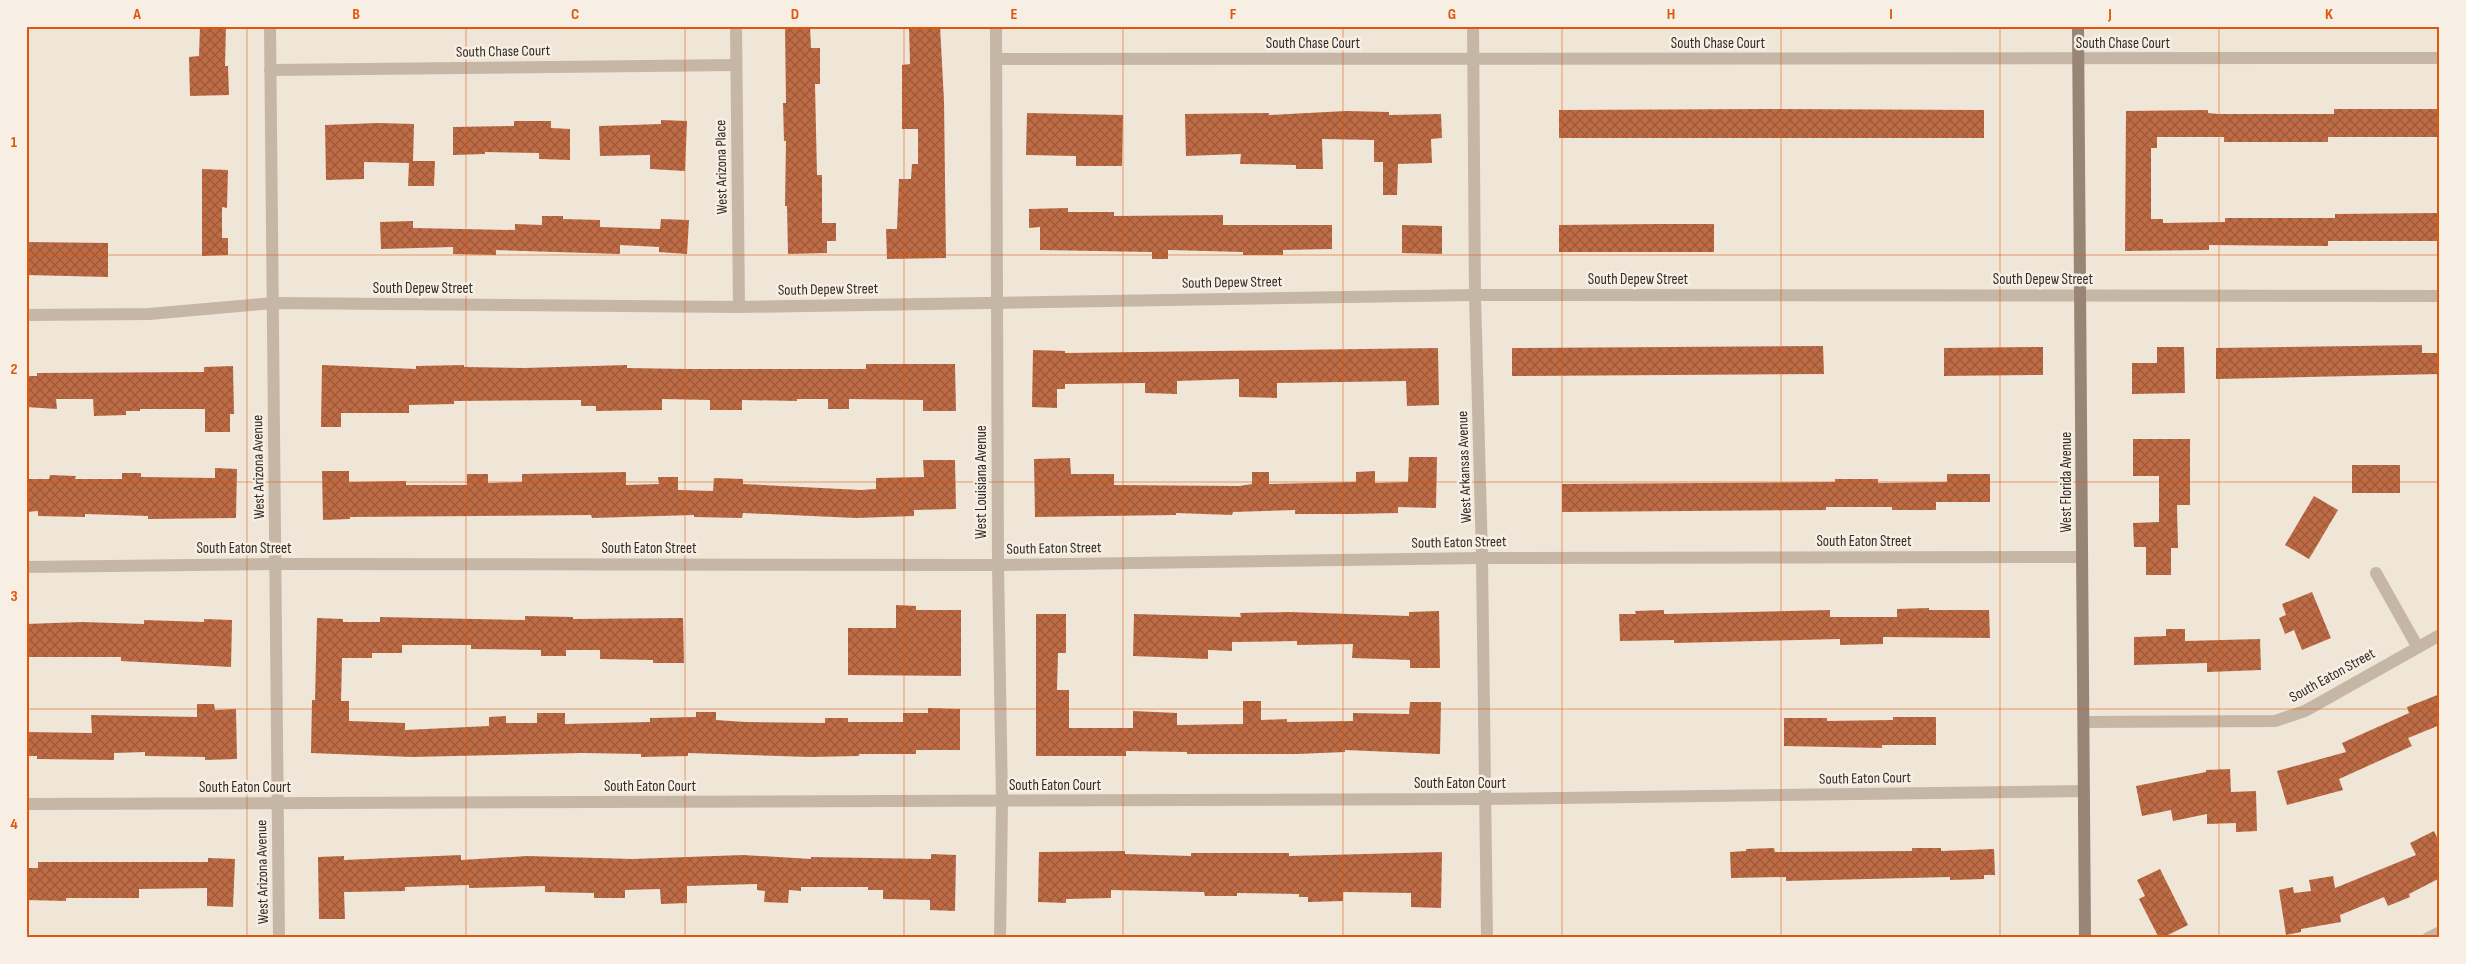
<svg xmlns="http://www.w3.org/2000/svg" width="2466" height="964" font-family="'Sofia Sans Condensed',sans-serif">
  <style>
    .building { fill: url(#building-cross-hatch) }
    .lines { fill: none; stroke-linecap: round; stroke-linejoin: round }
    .street { stroke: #c6b6a5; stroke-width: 12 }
    .secondary { stroke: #998576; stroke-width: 12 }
    .grid { fill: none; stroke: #df570d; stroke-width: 1; stroke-opacity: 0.55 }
    .labels { text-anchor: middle; stroke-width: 5; stroke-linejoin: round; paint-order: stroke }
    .street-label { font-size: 15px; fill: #322a26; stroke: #f7efe3 }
    .neatline { fill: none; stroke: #df570d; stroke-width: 2 }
    .grid-label { font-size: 16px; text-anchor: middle; font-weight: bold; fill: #df570d }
  </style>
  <defs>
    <pattern id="building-cross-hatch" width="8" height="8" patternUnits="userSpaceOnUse" patternTransform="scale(1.25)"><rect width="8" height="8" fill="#bf6c46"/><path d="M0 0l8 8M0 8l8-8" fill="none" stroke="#9c593a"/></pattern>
  </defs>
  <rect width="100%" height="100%" fill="#efe6d8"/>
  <g class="building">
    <path d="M 200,26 L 226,26 L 225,66 L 228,66 L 229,95 L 190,96 L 189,57 L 199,56 Z"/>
    <path d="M 785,26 L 810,26 L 811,48 L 820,48 L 820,84 L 815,84 L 817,175 L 822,175 L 822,223 L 836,223 L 836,241 L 827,241 L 827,253 L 788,254 L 787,206 L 785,206 L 786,141 L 784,141 L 783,103 L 786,103 Z"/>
    <path d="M 909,26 L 940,26 L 944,101 L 946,258 L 887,259 L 886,229 L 897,229 L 899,179 L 911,179 L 912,164 L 918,164 L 918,129 L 902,129 L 902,65 L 910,64 Z"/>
    <path d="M 1767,109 L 1984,110 L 1984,138 L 1559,138 L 1559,110 Z"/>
    <path d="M 2334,109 L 2437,109 L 2437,137 L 2328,137 L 2328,142 L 2224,142 L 2224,137 L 2157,137 L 2157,148 L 2151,148 L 2151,219 L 2163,219 L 2163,223 L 2225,222 L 2225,218 L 2335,218 L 2335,214 L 2438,213 L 2438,241 L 2328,241 L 2328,246 L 2209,245 L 2209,250 L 2125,251 L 2126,111 L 2208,110 L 2208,113 L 2218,114 L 2334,114 Z"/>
    <path d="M 1346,111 L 1389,112 L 1389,115 L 1441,114 L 1442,138 L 1431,139 L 1432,163 L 1398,164 L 1397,195 L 1383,195 L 1383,162 L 1374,162 L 1374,140 L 1322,139 L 1323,169 L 1296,169 L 1296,165 L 1240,164 L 1241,154 L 1186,156 L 1185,114 L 1269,113 L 1269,115 Z"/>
    <path d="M 1027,113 L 1123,115 L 1122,166 L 1076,166 L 1076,156 L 1026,155 Z"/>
    <path d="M 661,120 L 687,121 L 685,171 L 650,169 L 650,155 L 600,156 L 599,126 L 661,124 Z"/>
    <path d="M 514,121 L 551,121 L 551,128 L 570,129 L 570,160 L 539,159 L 539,153 L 485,152 L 485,154 L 453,155 L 453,127 L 514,126 Z"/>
    <path d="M 378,123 L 414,124 L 413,161 L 435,161 L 434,186 L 408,186 L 409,163 L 364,162 L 364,179 L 326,180 L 325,125 Z"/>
    <path d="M 202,169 L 228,170 L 227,208 L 222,207 L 222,238 L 228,238 L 228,255 L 202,256 Z"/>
    <path d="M 1068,208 L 1068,212 L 1114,212 L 1114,216 L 1223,215 L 1223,225 L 1332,225 L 1332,249 L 1283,250 L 1283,255 L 1243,255 L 1243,252 L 1168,250 L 1168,259 L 1152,259 L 1152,252 L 1040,250 L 1040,227 L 1029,228 L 1029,209 Z"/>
    <path d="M 542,216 L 563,216 L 563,219 L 600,220 L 600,227 L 660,229 L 661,219 L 689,220 L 687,254 L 659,252 L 659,247 L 620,245 L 620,254 L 496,250 L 496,255 L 453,254 L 453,247 L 381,249 L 380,222 L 413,221 L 413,228 L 515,230 L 515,224 L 542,225 Z"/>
    <path d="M 1658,224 L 1714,224 L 1714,252 L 1559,252 L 1559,225 Z"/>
    <path d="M 1402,225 L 1442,226 L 1442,254 L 1402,253 Z"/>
    <path d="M 26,242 L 108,243 L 108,277 L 26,275 Z"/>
    <path d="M 2422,345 L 2422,353 L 2440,353 L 2440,374 L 2216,379 L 2216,348 Z"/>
    <path d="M 1823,346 L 1824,374 L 1512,376 L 1512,348 Z"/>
    <path d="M 2043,347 L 2043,375 L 1944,376 L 1944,348 Z"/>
    <path d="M 2157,347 L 2184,347 L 2185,393 L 2132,394 L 2132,363 L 2157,363 Z"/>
    <path d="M 1438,348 L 1439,405 L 1407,406 L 1406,381 L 1277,383 L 1277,398 L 1239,397 L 1239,379 L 1177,381 L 1177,394 L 1145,393 L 1145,383 L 1065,384 L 1065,389 L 1057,389 L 1057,408 L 1032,407 L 1033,350 L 1065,351 L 1065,353 Z"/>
    <path d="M 866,364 L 955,364 L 956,411 L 923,411 L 923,400 L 849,399 L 849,409 L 828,409 L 828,399 L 797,399 L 797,401 L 742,400 L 742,410 L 710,410 L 710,400 L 662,399 L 662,410 L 596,411 L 596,406 L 581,406 L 581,400 L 454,401 L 454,404 L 409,405 L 409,413 L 341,413 L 341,427 L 321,427 L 322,365 L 416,369 L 416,366 L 464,365 L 464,367 L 524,368 L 627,365 L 627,368 L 687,369 L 866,369 Z"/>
    <path d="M 233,366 L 234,414 L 230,414 L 230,432 L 205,432 L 205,409 L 140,409 L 140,411 L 126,411 L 126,415 L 94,416 L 93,399 L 56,399 L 57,409 L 26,407 L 26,376 L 37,376 L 37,373 L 204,372 L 204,367 Z"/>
    <path d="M 2133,439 L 2190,439 L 2190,505 L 2177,505 L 2178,548 L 2171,548 L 2171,575 L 2146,575 L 2146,547 L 2134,547 L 2133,523 L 2159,522 L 2159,476 L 2133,476 Z"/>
    <path d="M 1409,457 L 1437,457 L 1436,508 L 1398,507 L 1398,513 L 1350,514 L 1295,514 L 1295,510 L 1233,512 L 1232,515 L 1176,513 L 1176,515 L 1035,517 L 1034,459 L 1070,458 L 1071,474 L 1114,474 L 1114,485 L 1239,486 L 1252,484 L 1252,472 L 1269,472 L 1269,484 L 1356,482 L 1356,472 L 1375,471 L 1375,483 L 1408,482 Z"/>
    <path d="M 923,460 L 955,460 L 956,509 L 914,510 L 914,516 L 856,518 L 743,513 L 742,518 L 694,517 L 694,515 L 592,518 L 591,515 L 350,517 L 350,519 L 323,520 L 322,471 L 349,471 L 349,482 L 406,481 L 406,485 L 467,485 L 467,474 L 488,474 L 488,483 L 522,482 L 522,474 L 626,472 L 626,485 L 659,484 L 658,477 L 678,477 L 678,490 L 713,491 L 714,478 L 743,479 L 743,484 L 861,490 L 876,489 L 876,478 L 924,477 Z"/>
    <rect x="2352" y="465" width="48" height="28"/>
    <path d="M 215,468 L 237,469 L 236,518 L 148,519 L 148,516 L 85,514 L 85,517 L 38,516 L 38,511 L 26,512 L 26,479 L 49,479 L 50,475 L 76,476 L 75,479 L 122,479 L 122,473 L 141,473 L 141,477 L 215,478 Z"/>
    <path d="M 1947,474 L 1990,474 L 1990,502 L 1936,502 L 1936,510 L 1892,510 L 1892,507 L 1826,507 L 1826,510 L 1562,512 L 1562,484 L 1835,482 L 1835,479 L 1878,479 L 1878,483 L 1947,482 Z"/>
    <path d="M 2314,496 L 2338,510 L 2309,559 L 2285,545 Z"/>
    <path d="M 2312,592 L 2331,638 L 2302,650 L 2294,630 L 2285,634 L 2279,618 L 2286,615 L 2282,604 Z"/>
    <path d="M 896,605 L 916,606 L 916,610 L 961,610 L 961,676 L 848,675 L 848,628 L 896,628 Z"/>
    <path d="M 1929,608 L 1929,610 L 1989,610 L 1990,638 L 1883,637 L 1883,644 L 1840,645 L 1840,639 L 1674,643 L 1674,640 L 1620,641 L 1619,614 L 1636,614 L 1635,611 L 1664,610 L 1664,614 L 1830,610 L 1830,617 L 1897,617 L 1897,609 Z"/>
    <path d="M 1439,611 L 1440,668 L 1410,668 L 1410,660 L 1352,658 L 1353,644 L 1297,645 L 1297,641 L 1232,642 L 1232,651 L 1208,650 L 1208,659 L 1133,656 L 1134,614 L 1241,617 L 1240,613 L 1289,612 L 1409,616 L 1409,612 Z"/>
    <path d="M 1036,614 L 1066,614 L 1066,653 L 1058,653 L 1057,690 L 1069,690 L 1069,728 L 1133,728 L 1133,711 L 1177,713 L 1177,725 L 1243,724 L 1243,701 L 1261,701 L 1261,720 L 1287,719 L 1287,722 L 1353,721 L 1353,713 L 1409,714 L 1410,702 L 1441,702 L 1440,754 L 1345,750 L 1345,752 L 1297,754 L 1187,754 L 1187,752 L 1126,751 L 1126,756 L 1036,756 Z"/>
    <path d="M 525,616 L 573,617 L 573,619 L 683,618 L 684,663 L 653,663 L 653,660 L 600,659 L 600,650 L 566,650 L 566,656 L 541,656 L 541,650 L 471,649 L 471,645 L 402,645 L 402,653 L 372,653 L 372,658 L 342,658 L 341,701 L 349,701 L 349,721 L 405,723 L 405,730 L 489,726 L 489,717 L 506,716 L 506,723 L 537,723 L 537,713 L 565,713 L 565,724 L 650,722 L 650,718 L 696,717 L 696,712 L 716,712 L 716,720 L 745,722 L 825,723 L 825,718 L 848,718 L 848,722 L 903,722 L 903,713 L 928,713 L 928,708 L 960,709 L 960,750 L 916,750 L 916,754 L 859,754 L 859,756 L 811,757 L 688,753 L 688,756 L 641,757 L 641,754 L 582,753 L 412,757 L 311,753 L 312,700 L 315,700 L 317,618 L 343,619 L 343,622 L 380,622 L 380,617 L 525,620 Z"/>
    <path d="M 204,619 L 232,620 L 231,667 L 121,661 L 121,657 L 26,657 L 26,624 L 82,622 L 144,624 L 144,620 L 204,622 Z"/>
    <path d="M 2166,629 L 2185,629 L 2185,641 L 2260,639 L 2261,670 L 2207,672 L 2207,663 L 2134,665 L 2134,637 L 2166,636 Z"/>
    <path d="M 2440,694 L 2440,725 L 2408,738 L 2412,746 L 2339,779 L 2343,790 L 2287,805 L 2277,771 L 2346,752 L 2342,743 L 2409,713 L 2407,707 Z"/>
    <path d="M 197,704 L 214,704 L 215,710 L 236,709 L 237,759 L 205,760 L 205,757 L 145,756 L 145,752 L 114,753 L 114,760 L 37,759 L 37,756 L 26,756 L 26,732 L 92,733 L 91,715 L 197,717 Z"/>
    <path d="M 1893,717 L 1936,717 L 1936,745 L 1882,745 L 1882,748 L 1784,746 L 1784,718 L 1827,718 L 1827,721 L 1893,720 Z"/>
    <path d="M 2230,769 L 2231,792 L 2256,791 L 2257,831 L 2236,832 L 2236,823 L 2207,824 L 2207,814 L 2173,821 L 2171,810 L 2142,816 L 2136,786 L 2206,772 L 2206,770 Z"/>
    <path d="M 2434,831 L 2440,844 L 2440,878 L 2409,894 L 2410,897 L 2388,906 L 2384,897 L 2340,915 L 2341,922 L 2301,929 L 2301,932 L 2286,935 L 2279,890 L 2293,887 L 2294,893 L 2311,891 L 2309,880 L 2333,876 L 2335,888 L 2416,855 L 2410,843 Z"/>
    <path d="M 1774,848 L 1775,852 L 1912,851 L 1912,848 L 1941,848 L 1941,851 L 1994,849 L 1995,875 L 1984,875 L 1984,879 L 1950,880 L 1950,877 L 1786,881 L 1786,877 L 1731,878 L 1730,852 L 1746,851 L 1746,849 Z"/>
    <path d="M 1125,851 L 1125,854 L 1191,856 L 1191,853 L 1289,853 L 1289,856 L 1442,852 L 1441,908 L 1411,907 L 1411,893 L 1343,892 L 1343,901 L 1308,902 L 1308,897 L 1299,897 L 1299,894 L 1237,893 L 1237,896 L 1205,896 L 1204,892 L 1111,890 L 1111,898 L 1066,899 L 1066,903 L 1038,902 L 1039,852 Z"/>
    <path d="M 931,854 L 956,855 L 955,911 L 930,910 L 930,900 L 883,899 L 883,890 L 868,890 L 868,887 L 801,887 L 801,891 L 789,890 L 788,903 L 764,902 L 765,891 L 757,890 L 757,884 L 687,886 L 687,903 L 661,904 L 660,889 L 625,890 L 625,898 L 594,898 L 594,893 L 545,892 L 545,886 L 469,888 L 469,885 L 405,887 L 405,891 L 344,892 L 345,919 L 319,919 L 318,857 L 344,856 L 344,860 L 461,855 L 461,860 L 527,856 L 632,859 L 743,855 L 811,859 L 811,857 L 931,859 Z"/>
    <path d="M 208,858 L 235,859 L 233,907 L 207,906 L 207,888 L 139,889 L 139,898 L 66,898 L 66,901 L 26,900 L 26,868 L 38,868 L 38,862 L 208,862 Z"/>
    <path d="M 2160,869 L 2188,925 L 2162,938 L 2159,938 L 2139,899 L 2145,896 L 2137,880 Z"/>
  </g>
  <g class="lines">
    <g class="street">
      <path d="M 270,26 L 279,938"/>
      <path d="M 736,26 L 739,307"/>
      <path d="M 996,26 L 998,565 L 1002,802 L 1000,938"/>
      <path d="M 1473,26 L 1475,295 L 1482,558 L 1487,938"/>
      <path d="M 997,59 L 2440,58"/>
      <path d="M 270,70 L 736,65"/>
      <path d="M 26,315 L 149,314 L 273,303 L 739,307 L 1475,295 L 2440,296"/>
      <path d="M 26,567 L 275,564 L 998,565 L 1482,558 L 2082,557"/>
      <path d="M 2376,573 L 2417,646"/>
      <path d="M 2084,722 L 2275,721 L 2305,711 L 2440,635"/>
      <path d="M 26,804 L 1485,799 L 2084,791"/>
      <path d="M 2428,938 L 2440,932"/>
    </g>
    <path class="secondary" d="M 2078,26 L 2085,938"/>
  </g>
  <path class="grid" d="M 247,26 L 247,938M 466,26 L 466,938M 685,26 L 685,938M 904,26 L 904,938M 1123,26 L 1123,938M 1343,26 L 1343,938M 1562,26 L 1562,938M 1781,26 L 1781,938M 2000,26 L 2000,938M 2219,26 L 2219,938M 26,255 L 2440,255M 26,482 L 2440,482M 26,709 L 2440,709"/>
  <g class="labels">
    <g class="street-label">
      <text x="1313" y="48">South Chase Court</text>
      <text x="1718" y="48">South Chase Court</text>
      <text x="2123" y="48">South Chase Court</text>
      <text transform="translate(503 51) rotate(-1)" y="5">South Chase Court</text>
      <text transform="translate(721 167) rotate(-91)" y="5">West Arizona Place</text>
      <text x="1638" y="284">South Depew Street</text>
      <text x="2043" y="284">South Depew Street</text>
      <text transform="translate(1232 282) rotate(-1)" y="5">South Depew Street</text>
      <text x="423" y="293">South Depew Street</text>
      <text transform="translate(828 289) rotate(-1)" y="5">South Depew Street</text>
      <text transform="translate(258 467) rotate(-91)" y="5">West Arizona Avenue</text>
      <text transform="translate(1464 467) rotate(-92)" y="5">West Arkansas Avenue</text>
      <text transform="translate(981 482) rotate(-90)" y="5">West Louisiana Avenue</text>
      <text transform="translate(2066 482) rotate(-90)" y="5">West Florida Avenue</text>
      <text x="1864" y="546">South Eaton Street</text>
      <text transform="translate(1459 542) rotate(-1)" y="5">South Eaton Street</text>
      <text x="244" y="553">South Eaton Street</text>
      <text x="649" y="553">South Eaton Street</text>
      <text transform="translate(1054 548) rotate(-1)" y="5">South Eaton Street</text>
      <text transform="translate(2332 675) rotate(-29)" y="5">South Eaton Street</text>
      <text transform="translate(1865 778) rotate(-1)" y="5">South Eaton Court</text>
      <text x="1460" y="788">South Eaton Court</text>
      <text x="1055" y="790">South Eaton Court</text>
      <text x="650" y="791">South Eaton Court</text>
      <text x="245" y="792">South Eaton Court</text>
      <text transform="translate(262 872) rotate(-91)" y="5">West Arizona Avenue</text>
    </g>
  </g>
  <rect width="2466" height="964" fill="none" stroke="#f7efe3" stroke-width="55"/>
  <rect x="28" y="28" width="2410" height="908" class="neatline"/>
  <g class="grid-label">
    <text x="137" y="19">A</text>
    <text x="356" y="19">B</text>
    <text x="575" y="19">C</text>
    <text x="795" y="19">D</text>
    <text x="1014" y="19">E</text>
    <text x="1233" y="19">F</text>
    <text x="1452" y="19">G</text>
    <text x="1671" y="19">H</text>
    <text x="1891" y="19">I</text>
    <text x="2110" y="19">J</text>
    <text x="2329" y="19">K</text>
    <text x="14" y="147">1</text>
    <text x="14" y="374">2</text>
    <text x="14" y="601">3</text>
    <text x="14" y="829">4</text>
  </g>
</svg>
